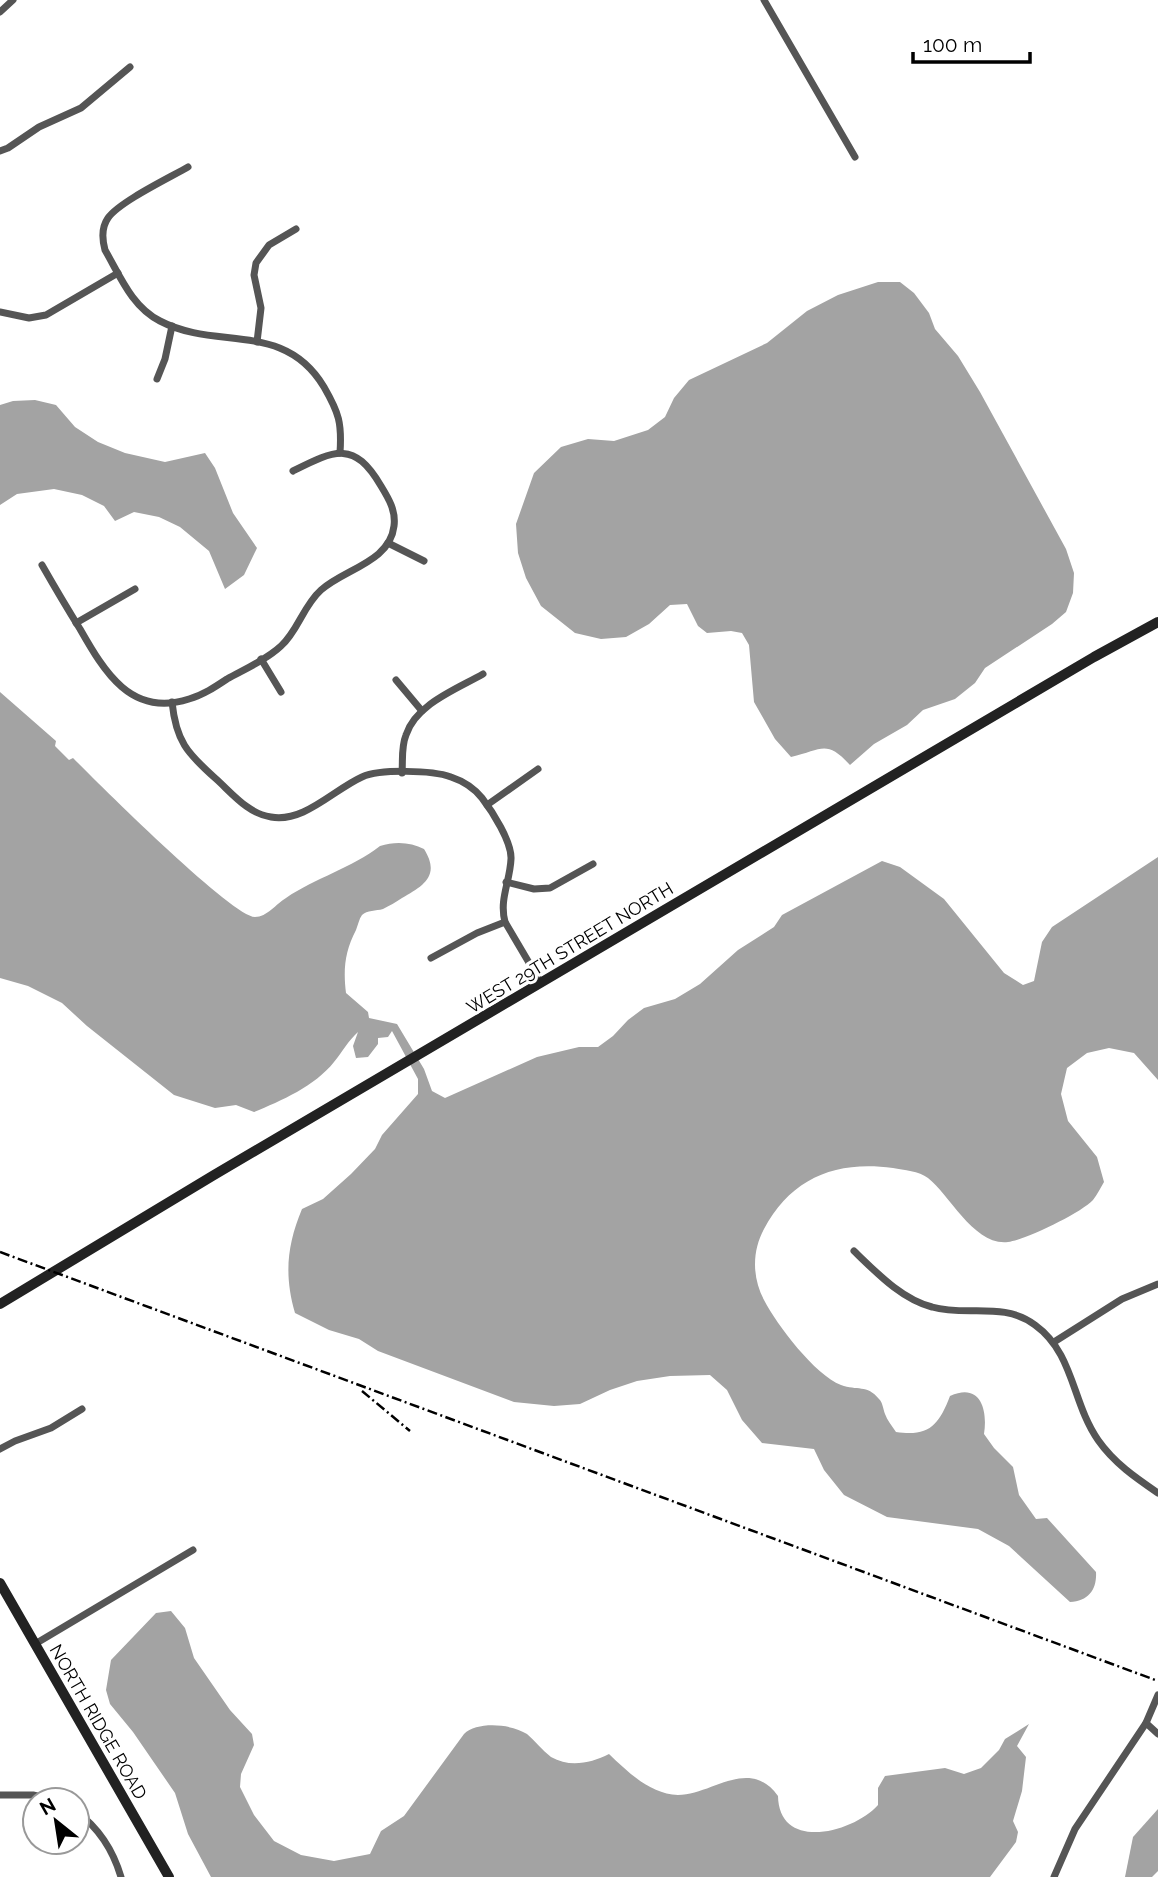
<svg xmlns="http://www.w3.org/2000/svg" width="1158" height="1877" font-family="Raleway,sans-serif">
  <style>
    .water { fill: #a3a3a3 }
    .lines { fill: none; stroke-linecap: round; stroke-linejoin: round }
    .street { stroke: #555; stroke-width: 7 }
    .secondary { stroke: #222; stroke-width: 10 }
    .rail { stroke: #000; stroke-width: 2.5; stroke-dasharray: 10 3.5 2 3.5; stroke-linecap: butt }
    .labels { text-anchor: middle; stroke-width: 6; stroke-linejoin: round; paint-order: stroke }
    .street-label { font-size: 18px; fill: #000; stroke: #fff }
  </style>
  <rect width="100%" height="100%" fill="#fff"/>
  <g class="water">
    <path d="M 878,282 L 900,282 L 914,293 L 929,313 L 935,329 L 958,356 L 980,392 L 1066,549 L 1074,573 L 1073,593 L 1066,612 L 1052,624 L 985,668 L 975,683 L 955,699 L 923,710 L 907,725 L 874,744 L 850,765 C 826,739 822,750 791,757 L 775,739 L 754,702 L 749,645 L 742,633 L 731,631 L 707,633 L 698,626 L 687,604 L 670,605 L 649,624 L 626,637 L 601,639 L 575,633 L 541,606 L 526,578 L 518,553 L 516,524 L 534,473 L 561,447 L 588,439 L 614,441 L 648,430 L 665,417 L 674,398 L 689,380 L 767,343 L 807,311 L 838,295 Z"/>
    <path d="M 35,400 L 56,405 L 75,427 L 98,442 L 125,453 L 165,462 L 205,453 L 215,468 L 233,513 L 257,548 L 244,575 L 225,589 L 209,551 L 180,527 L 159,517 L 134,512 L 115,521 L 104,506 L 82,495 L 54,489 L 17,494 L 0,505 L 0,405 L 13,401 Z"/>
    <path d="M 0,692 L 56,741 L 55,746 L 69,760 L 73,758 C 97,782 232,917 255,917 C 267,917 276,904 286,898 C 315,878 352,868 380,846 C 395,841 411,842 424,849 C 441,876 423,886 402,898 C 396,902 389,906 383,909 C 376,911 367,910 362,915 C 359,919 358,925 356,930 C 345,951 343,969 346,993 L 368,1012 L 369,1018 L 397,1024 L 424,1069 L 432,1091 L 445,1098 L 537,1057 L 579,1047 L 598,1047 L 613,1036 L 628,1020 L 644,1008 L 675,999 L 700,984 L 738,950 L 774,927 L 782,915 L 882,861 L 900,867 L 944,899 L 1004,973 L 1023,985 L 1034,981 L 1042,942 L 1052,927 L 1158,857 L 1158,1080 L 1134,1053 L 1109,1048 L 1087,1053 L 1067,1068 L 1061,1094 L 1068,1121 L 1097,1157 L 1104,1182 C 1101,1187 1097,1195 1093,1200 C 1081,1213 1025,1240 1008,1242 C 974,1246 950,1195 928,1178 C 919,1171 904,1170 893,1168 C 836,1160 791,1178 764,1229 C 752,1251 752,1277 764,1300 C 777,1325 815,1375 841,1385 C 857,1391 867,1384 879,1399 C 883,1403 883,1409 885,1414 C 887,1420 892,1426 896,1432 C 929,1437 939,1425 950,1396 C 980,1382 988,1409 984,1434 L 994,1448 L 1013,1467 L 1019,1495 L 1036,1519 L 1047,1518 L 1096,1572 C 1097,1589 1089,1601 1070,1602 L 1009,1546 L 978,1529 L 887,1517 L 844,1495 L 824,1470 L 814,1449 L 762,1443 L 742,1420 L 727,1390 L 710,1375 L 670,1376 L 637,1381 L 610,1390 L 580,1404 L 554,1406 L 514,1402 L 378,1351 L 359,1339 L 329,1330 L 295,1313 C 284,1275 287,1245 302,1209 L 323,1199 L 351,1174 L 375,1149 L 382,1135 L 418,1094 L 418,1079 L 392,1031 L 388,1037 L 378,1038 L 378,1044 L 368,1057 L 356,1058 L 353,1046 L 358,1032 C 348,1041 343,1051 334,1062 C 315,1086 281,1101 254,1112 L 236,1105 L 215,1108 L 174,1095 L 87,1026 L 62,1003 L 28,986 L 0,978 Z"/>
    <path d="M 171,1611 L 185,1628 L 194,1658 L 230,1710 L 252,1734 L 254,1745 L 241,1774 L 240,1787 L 254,1815 L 274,1841 L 301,1855 L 334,1861 L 370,1854 L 381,1831 L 404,1816 L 464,1734 C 477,1721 512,1724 527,1734 C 535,1741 542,1750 551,1757 C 570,1768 591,1763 609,1754 C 628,1772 650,1794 678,1795 C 712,1795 749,1756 778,1796 C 779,1852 853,1833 878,1805 L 878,1788 L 885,1776 L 945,1768 L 964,1774 L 981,1768 L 999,1750 L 1005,1739 L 1029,1724 L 1017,1746 L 1026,1757 L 1022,1791 L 1013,1821 L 1018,1832 L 1016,1842 L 990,1877 L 211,1877 L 188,1834 L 175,1793 L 133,1732 L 110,1704 L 106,1690 L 111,1660 L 156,1613 Z"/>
    <path d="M 1158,1809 L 1158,1871 L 1152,1877 L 1125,1877 L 1133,1837 Z"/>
  </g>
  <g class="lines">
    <g class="street">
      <path d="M 764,0 L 855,157"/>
      <path d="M 0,12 L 13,0"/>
      <path d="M 0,151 L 8,148 L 39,127 L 81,108 L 130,67"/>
      <path d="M 188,167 C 169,178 119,202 108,218 C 101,228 102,239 105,250 C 120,276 132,307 160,321 C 217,351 284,320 324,387 C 339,413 342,423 340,453"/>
      <path d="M 0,312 L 29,318 L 46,315 L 118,273"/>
      <path d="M 257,342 L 261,308 L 254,275 L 256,263 L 269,245 L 296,229"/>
      <path d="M 157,379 L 165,359 L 172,326"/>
      <path d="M 388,543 L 424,561"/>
      <path d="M 42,565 C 54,586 67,608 80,629 C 104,671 131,718 189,699 C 203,695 215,687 227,679 C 245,669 266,660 281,646 C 298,631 303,606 321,590 C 344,569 390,562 394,526 C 396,511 389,499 381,486 C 354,440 335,450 293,471"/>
      <path d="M 76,623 L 135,589"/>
      <path d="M 261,659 L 281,692"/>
      <path d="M 396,680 L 422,711"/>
      <path d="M 172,702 C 176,741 187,753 215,778 C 231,792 248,814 271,817 C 304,823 333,790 362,777 C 380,769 432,770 451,777 C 463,781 474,788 482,798 C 492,811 512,842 511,859 C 510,882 499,899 505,922 L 541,983"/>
      <path d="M 402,773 C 403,760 401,747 406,735 C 416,704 457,689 483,674"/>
      <path d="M 487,805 L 538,769"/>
      <path d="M 506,882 L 534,889 L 550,888 L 593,864"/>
      <path d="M 431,958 L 477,933 L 505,922"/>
      <path d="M 854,1251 C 876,1272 901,1299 932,1307 C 967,1317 1003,1301 1035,1325 C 1074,1353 1072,1403 1098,1440 C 1114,1463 1136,1478 1158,1493"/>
      <path d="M 1054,1342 L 1122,1299 L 1158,1284"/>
      <path d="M 0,1449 L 15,1441 L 51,1428 L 82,1409"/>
      <path d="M 35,1644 L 193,1550"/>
      <path d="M 1146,1723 L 1158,1734"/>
      <path d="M 0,1795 L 33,1795 L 54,1800"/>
      <path d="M 77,1812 C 100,1829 113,1850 121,1877"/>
      <path d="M 1054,1877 L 1075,1829 L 1146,1723 L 1158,1695"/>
    </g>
    <g class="secondary">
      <path d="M 0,1304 L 214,1175 L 1094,657 L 1158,622"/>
      <path d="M 0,1583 L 169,1877"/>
    </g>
    <g class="rail">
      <path d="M 0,1252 L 1158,1681"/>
      <path d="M 362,1391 L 410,1431"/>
    </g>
  </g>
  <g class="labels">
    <g class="street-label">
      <text transform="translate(570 948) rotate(-31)" y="6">WEST 29TH STREET NORTH</text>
      <text transform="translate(98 1722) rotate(60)" y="6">NORTH RIDGE ROAD</text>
    </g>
  </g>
  <g transform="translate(56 1821) rotate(330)"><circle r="33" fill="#ffffff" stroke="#999999" stroke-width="2"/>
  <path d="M0-5L12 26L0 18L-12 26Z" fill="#000000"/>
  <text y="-10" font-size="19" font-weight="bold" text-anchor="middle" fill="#000000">N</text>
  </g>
  <path d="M913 52v10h117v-10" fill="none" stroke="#000000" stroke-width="3.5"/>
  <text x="923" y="52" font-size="21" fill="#000000" stroke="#ffffff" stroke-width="5" paint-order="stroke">100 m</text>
</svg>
